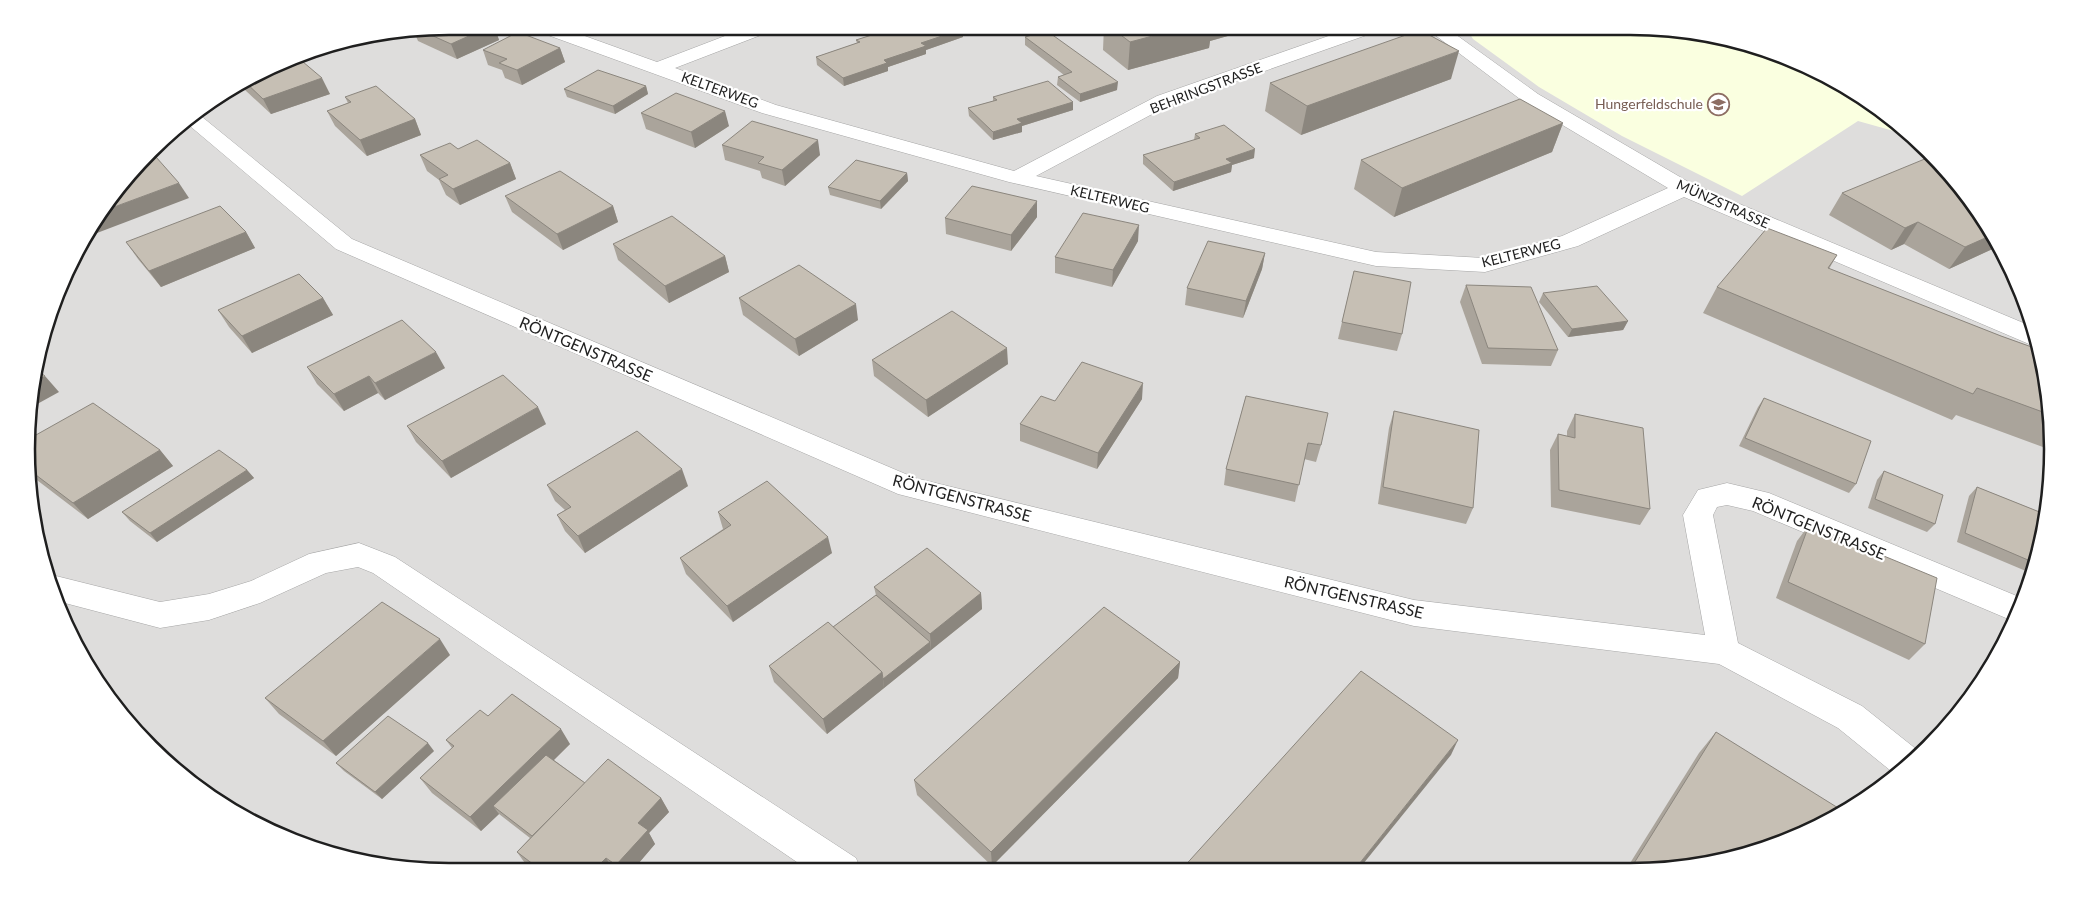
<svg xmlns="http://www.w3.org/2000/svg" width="2079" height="898" font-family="Lato,sans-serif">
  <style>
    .residential { fill: #dedddc }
    .education { fill: #faffe0 }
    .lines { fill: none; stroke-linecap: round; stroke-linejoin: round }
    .minor-casing { stroke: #a6a6a6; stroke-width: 1 }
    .minor { fill: #fff; fill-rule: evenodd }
    .wall { fill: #aaa49b }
    .shaded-wall { fill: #8b867e }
    .building { fill: #c6bfb4; stroke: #8b867e }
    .labels { text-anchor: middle; stroke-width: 4.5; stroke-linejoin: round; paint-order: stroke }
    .far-street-label { font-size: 14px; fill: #1f1f1f; stroke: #fff }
    .far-education-label { font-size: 14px; fill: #785e54; stroke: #fff; text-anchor: end }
    .street-label { font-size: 16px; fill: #1f1f1f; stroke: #fff }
    .rim { fill: none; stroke: #1f1f1f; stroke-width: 2.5 }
  </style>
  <rect width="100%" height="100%" fill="#f1efe5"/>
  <path class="residential" d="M 449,26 L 1630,26 L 1766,49 L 1842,83 L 1909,131 L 1966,192 L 2009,262 L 2038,340 L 2052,422 L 2049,504 L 2030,585 L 1981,684 L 1909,767 L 1817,828 L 1685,868 L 449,872 L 313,849 L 191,784 L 131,728 L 83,661 L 34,531 L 26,449 L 34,367 L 83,238 L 170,131 L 238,83 L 313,49 Z"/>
  <path class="education" d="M 1465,26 L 1630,26 L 1766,49 L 1842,83 L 1915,137 L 1858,121 L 1742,196 L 1622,136 L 1539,87 L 1473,39 Z"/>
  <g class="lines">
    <defs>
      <g id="minor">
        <path d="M 531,26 L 557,26 L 657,62 L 751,26 L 777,26 L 774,30 L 675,68 L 776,105 L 1014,171 L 1157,96 L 1357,26 L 1384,26 L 1381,30 L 1171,104 L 1036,176 L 1376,252 L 1484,258 L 1562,236 L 1668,188 L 1524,102 L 1423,26 L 1444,26 L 1538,94 L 1692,184 L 2033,327 L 2039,346 L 2029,344 L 1684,197 L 1578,246 L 1485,272 L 1376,266 L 1009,182 L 762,113 L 534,30 Z"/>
        <path d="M 196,112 L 352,239 L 915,478 L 1414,600 L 1705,635 L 1683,515 L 1698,490 L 1727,483 L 1769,493 L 2024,599 L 2013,621 L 1753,511 L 1727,505 L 1717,507 L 1713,515 L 1738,643 L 1862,706 L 1921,753 L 1909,767 L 1896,775 L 1838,728 L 1719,664 L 1414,626 L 898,494 L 336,249 L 184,121 Z"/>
        <path d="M 359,543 L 395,557 L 856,858 L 861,871 L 810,871 L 373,573 L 358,567 L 326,573 L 260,603 L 209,620 L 160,628 L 61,602 L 52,577 L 56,576 L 160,602 L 209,594 L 251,581 L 309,554 Z"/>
      </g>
    </defs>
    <use href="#minor" class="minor-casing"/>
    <use href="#minor" class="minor"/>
  </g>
  <g class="wall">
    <path d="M 449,26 L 494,26 L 499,40 L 457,59 L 418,41 L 414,32 Z"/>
    <path d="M 894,26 L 983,26 L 963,33 L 963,37 L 926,50 L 926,54 L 888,67 L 888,71 L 844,86 L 817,65 L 816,57 L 857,43 L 856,40 L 894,28 Z"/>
    <path d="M 1104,26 L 1263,26 L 1210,41 L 1209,48 L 1128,70 L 1103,50 Z"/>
    <path d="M 1025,37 L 1117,90 L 1080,102 L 1057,85 L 1058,77 L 1064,75 L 1025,45 Z"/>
    <path d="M 560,48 L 565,62 L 522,85 L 505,78 L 502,70 L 488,65 L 483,50 Z"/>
    <path d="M 296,56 L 330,94 L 271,114 L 245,90 L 241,82 Z"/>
    <path d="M 1451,79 L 1301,135 L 1265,111 L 1270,83 Z"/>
    <path d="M 1843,84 L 1880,111 L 1839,92 Z"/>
    <path d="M 646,86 L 648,94 L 615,114 L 567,97 L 564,89 Z"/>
    <path d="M 345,97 L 415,119 L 421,135 L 367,156 L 335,126 L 327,111 L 348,103 Z"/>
    <path d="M 993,97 L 1073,102 L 1073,110 L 1022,126 L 1022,132 L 993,140 L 969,116 L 968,108 L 993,101 Z"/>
    <path d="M 641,113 L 729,126 L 695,148 L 646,129 Z"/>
    <path d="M 1563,123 L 1552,152 L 1394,217 L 1354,189 L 1361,160 Z"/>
    <path d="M 1195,134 L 1254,158 L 1232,165 L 1231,172 L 1173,191 L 1143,164 L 1143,155 L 1194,140 Z"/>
    <path d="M 722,145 L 820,155 L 785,186 L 762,178 L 760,171 L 725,160 Z"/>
    <path d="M 458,149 L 510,163 L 516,179 L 460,205 L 446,195 L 439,180 L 427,171 L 420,155 Z"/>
    <path d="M 907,173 L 908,181 L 881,209 L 830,195 L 828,187 Z"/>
    <path d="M 1966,192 L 1999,246 L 1949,269 L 1904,244 L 1891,250 L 1829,215 L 1842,193 Z"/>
    <path d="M 505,196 L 613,206 L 618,222 L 563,250 L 512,212 Z"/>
    <path d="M 1037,217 L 1011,251 L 946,234 L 945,218 Z"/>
    <path d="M 246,232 L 255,248 L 161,287 L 138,259 L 126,242 Z"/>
    <path d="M 1138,241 L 1112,287 L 1055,273 L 1055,257 Z"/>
    <path d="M 613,244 L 725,256 L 729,272 L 669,303 L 618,260 Z"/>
    <path d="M 1265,253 L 1262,269 L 1243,318 L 1185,305 L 1187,288 Z"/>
    <path d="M 1837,255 L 1829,269 L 2001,336 L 2040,350 L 2052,422 L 2051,450 L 1956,415 L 1952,420 L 1703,313 L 1717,287 Z"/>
    <path d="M 1354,271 L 1402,334 L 1397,351 L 1338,339 Z"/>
    <path d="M 1466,285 L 1558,350 L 1551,366 L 1482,364 L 1460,302 Z"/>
    <path d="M 1543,293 L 1628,321 L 1623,330 L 1568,337 L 1539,302 Z"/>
    <path d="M 323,298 L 333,315 L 252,353 L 229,327 L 218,310 Z"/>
    <path d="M 739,298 L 858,320 L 799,356 L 743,315 Z"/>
    <path d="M 872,360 L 1008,364 L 928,417 L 874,376 Z"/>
    <path d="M 307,367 L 445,368 L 385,400 L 378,393 L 344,411 L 317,384 Z"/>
    <path d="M 1246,396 L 1321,445 L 1316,462 L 1304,459 L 1295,502 L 1224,485 L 1226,469 Z"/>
    <path d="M 1764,398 L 1856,484 L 1849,493 L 1739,446 L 1758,407 Z"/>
    <path d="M 1142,399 L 1097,469 L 1020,441 L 1020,424 L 1055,401 Z"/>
    <path d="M 1394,411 L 1473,508 L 1466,524 L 1378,504 L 1389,428 Z"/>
    <path d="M 1575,414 L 1650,509 L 1640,525 L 1551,507 L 1550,450 L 1558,434 L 1567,436 L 1567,431 Z"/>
    <path d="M 546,424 L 451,478 L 416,442 L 407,426 Z"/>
    <path d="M 26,449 L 160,450 L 173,466 L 88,519 L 29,474 Z"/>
    <path d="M 247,470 L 254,478 L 157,542 L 130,521 L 122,512 Z"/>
    <path d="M 1884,471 L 1935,524 L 1927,532 L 1868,508 L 1877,480 Z"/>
    <path d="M 547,485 L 688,486 L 585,553 L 565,531 L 557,515 L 565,510 L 555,501 Z"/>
    <path d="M 1977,487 L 2047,515 L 2033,574 L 1957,542 L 1969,496 Z"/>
    <path d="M 718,512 L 832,553 L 733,622 L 686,574 L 680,558 L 723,529 Z"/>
    <path d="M 1809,525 L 1925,644 L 1909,660 L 1776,598 L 1797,541 Z"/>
    <path d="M 874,587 L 981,593 L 982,609 L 827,734 L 774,682 L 769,666 L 833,627 L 876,595 Z"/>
    <path d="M 450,655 L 336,756 L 279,714 L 265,698 Z"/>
    <path d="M 1180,662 L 1178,678 L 992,866 L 917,795 L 914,780 Z"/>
    <path d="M 488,716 L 570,744 L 554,760 L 585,783 L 661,798 L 669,812 L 649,833 L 655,844 L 632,871 L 534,872 L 527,866 L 517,852 L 530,838 L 499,814 L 481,831 L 432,793 L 420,778 L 452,748 L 446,740 Z"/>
    <path d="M 1716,732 L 1685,868 L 1627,868 L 1699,753 Z"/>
    <path d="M 434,751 L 382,799 L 344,771 L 336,763 Z"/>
  </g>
  <g class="shaded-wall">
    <path d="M 491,26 L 494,26 L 499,40 L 457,59 L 451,44 Z"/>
    <path d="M 959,26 L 983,26 L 963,33 L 963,37 L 926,50 L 926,54 L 888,67 L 888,71 L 844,86 L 843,78 Z"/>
    <path d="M 1190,26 L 1263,26 L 1210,41 L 1209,48 L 1128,70 L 1130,42 Z"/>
    <path d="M 560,48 L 565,62 L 522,85 L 517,70 Z"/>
    <path d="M 1459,51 L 1451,79 L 1301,135 L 1307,106 Z"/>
    <path d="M 322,78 L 330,94 L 271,114 L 263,99 Z"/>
    <path d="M 1118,82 L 1117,90 L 1080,102 L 1080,94 Z"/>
    <path d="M 646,86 L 648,94 L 615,114 L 613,106 Z"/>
    <path d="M 1073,102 L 1073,110 L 1022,126 L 1022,132 L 993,140 L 993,132 L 1017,119 Z"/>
    <path d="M 725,111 L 729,126 L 695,148 L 691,132 Z"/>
    <path d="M 415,119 L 421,135 L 367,156 L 360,140 Z"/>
    <path d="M 1563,123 L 1552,152 L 1394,217 L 1402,188 Z"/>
    <path d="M 818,140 L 820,155 L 785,186 L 782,170 Z"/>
    <path d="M 1255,149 L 1254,158 L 1232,165 L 1231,172 L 1173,191 L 1174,182 L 1226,159 Z"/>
    <path d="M 510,163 L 516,179 L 460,205 L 453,189 Z"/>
    <path d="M 907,173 L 908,181 L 881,209 L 880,201 Z"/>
    <path d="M 179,183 L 189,198 L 97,233 L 92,226 L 106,210 Z"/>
    <path d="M 1037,201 L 1037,217 L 1011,251 L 1011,235 Z"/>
    <path d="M 613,206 L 618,222 L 563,250 L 557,234 Z"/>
    <path d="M 1918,222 L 1904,244 L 1891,250 L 1905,228 Z"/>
    <path d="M 1139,225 L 1138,241 L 1112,287 L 1113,270 Z"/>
    <path d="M 246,232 L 255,248 L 161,287 L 149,271 Z"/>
    <path d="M 1992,235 L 1999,246 L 1949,269 L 1965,247 Z"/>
    <path d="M 1265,253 L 1262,269 L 1243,318 L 1246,301 Z"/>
    <path d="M 725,256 L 729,272 L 669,303 L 665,286 Z"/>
    <path d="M 323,298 L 333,315 L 252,353 L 242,336 Z"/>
    <path d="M 856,304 L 858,320 L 799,356 L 795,339 Z"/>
    <path d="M 1628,321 L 1623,330 L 1568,337 L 1572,329 Z"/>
    <path d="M 1007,348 L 1008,364 L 928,417 L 926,400 Z"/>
    <path d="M 436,352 L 445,368 L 385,400 L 375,383 Z"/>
    <path d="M 45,376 L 59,392 L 30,408 L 33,383 Z"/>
    <path d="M 369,376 L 378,393 L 344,411 L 334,394 Z"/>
    <path d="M 1143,383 L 1142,399 L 1097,469 L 1098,453 Z"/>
    <path d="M 538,407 L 546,424 L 451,478 L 442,461 Z"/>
    <path d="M 160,450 L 173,466 L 88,519 L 73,503 Z"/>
    <path d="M 682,469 L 688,486 L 585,553 L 578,536 Z"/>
    <path d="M 247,470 L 254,478 L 157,542 L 150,533 Z"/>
    <path d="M 828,537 L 832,553 L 733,622 L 727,606 Z"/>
    <path d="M 981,593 L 982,609 L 931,650 L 930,634 Z"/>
    <path d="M 440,639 L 450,655 L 336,756 L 323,741 Z"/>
    <path d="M 930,642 L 931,650 L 884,688 L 883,679 Z"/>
    <path d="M 1180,662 L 1178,678 L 992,866 L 991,852 Z"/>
    <path d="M 882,672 L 884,688 L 827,734 L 823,719 Z"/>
    <path d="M 561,729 L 570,744 L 501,812 L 493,806 L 499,814 L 481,831 L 470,817 Z"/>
    <path d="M 1458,740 L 1451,755 L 1359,869 L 1355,869 Z"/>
    <path d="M 428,743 L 434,751 L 382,799 L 375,792 Z"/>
    <path d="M 661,798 L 669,812 L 649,833 L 655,844 L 632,871 L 620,871 L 616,865 L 638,823 Z"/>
    <path d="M 606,858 L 614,871 L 593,871 Z"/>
  </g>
  <g class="building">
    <path d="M 449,26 L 491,26 L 451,44 L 422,31 Z"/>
    <path d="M 897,26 L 959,26 L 963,29 L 921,43 L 926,46 L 884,60 L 887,63 L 843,78 L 816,57 L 860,42 L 856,40 L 897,27 Z"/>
    <path d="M 1109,26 L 1190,26 L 1130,42 Z"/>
    <path d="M 1420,30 L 1459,51 L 1307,106 L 1270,83 Z"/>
    <path d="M 1047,31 L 1118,82 L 1080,94 L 1058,77 L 1072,72 L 1025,37 Z"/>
    <path d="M 518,32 L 560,48 L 517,70 L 499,63 L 507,59 L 483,50 Z"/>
    <path d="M 296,56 L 322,78 L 263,99 L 243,80 Z"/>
    <path d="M 598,70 L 646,86 L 613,106 L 564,89 Z"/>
    <path d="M 1048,81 L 1073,102 L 1017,119 L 1022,123 L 993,132 L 968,108 L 997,100 L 993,97 Z"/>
    <path d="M 376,86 L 415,119 L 360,140 L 327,111 L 351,102 L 345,97 Z"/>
    <path d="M 676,93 L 725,111 L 691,132 L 641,113 Z"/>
    <path d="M 1520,99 L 1563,123 L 1402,188 L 1361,160 Z"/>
    <path d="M 752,121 L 818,140 L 782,170 L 758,163 L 764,157 L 722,145 Z"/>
    <path d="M 1224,125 L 1255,149 L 1226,159 L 1232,163 L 1174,182 L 1143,155 L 1200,138 L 1195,134 Z"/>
    <path d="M 477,140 L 510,163 L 453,189 L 439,179 L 448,175 L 420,155 L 450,143 L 458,149 Z"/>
    <path d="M 1932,156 L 1966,192 L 1992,235 L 1965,247 L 1918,222 L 1905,228 L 1842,193 Z"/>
    <path d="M 156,157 L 179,183 L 106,210 L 146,160 Z"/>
    <path d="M 856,160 L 907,173 L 880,201 L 828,187 Z"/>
    <path d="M 560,171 L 613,206 L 557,234 L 505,196 Z"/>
    <path d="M 972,186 L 1037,201 L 1011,235 L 945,218 Z"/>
    <path d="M 220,206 L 246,232 L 149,271 L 126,242 Z"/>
    <path d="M 1083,213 L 1139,225 L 1113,270 L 1055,257 Z"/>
    <path d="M 672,216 L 725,256 L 665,286 L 613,244 Z"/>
    <path d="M 1767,228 L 1837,255 L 1828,268 L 2001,336 L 2040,350 L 2051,415 L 1977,388 L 1973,394 L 1717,287 Z"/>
    <path d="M 1208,241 L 1265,253 L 1246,301 L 1187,288 Z"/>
    <path d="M 799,265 L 856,304 L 795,339 L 739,298 Z"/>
    <path d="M 1354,271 L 1411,282 L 1402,334 L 1342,322 Z"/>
    <path d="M 299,274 L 323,298 L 242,336 L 218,310 Z"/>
    <path d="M 1466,285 L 1531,287 L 1558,350 L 1488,348 Z"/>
    <path d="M 1597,286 L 1628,321 L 1572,329 L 1543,293 Z"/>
    <path d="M 952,311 L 1007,348 L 926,400 L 872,360 Z"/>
    <path d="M 402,320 L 436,352 L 375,383 L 369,376 L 334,394 L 307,367 Z"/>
    <path d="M 1082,362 L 1143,383 L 1098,453 L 1020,424 L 1041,396 L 1055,401 Z"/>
    <path d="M 34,368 L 45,376 L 33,383 Z"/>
    <path d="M 503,375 L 538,407 L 442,461 L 407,426 Z"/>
    <path d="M 1246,396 L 1328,413 L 1321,445 L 1308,443 L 1299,485 L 1226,469 Z"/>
    <path d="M 1764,398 L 1871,441 L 1856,484 L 1745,438 Z"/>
    <path d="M 93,403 L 160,450 L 73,503 L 28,469 L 26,449 L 27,440 Z"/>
    <path d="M 1394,411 L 1479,430 L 1473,508 L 1383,487 Z"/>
    <path d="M 1575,414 L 1643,428 L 1650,509 L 1559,490 L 1558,434 L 1575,438 Z"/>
    <path d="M 637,431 L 682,469 L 578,536 L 557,515 L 571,507 L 547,485 Z"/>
    <path d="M 219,450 L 247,470 L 150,533 L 122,512 Z"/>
    <path d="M 1884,471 L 1943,495 L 1935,524 L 1875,499 Z"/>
    <path d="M 767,481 L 828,537 L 727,606 L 680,558 L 731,525 L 718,512 Z"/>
    <path d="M 1977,487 L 2047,515 L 2035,563 L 1965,533 Z"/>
    <path d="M 1809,525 L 1937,578 L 1925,644 L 1788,582 Z"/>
    <path d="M 927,548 L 981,593 L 930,634 L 874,587 Z"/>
    <path d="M 876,595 L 930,642 L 883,679 L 882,672 L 833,627 Z"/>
    <path d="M 382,602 L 440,639 L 323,741 L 265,698 Z"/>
    <path d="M 1104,607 L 1180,662 L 991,852 L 914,780 Z"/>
    <path d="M 828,622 L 882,672 L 823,719 L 769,666 Z"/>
    <path d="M 1361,671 L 1458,740 L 1355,869 L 1181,870 Z"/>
    <path d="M 512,694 L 561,729 L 470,817 L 420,778 L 454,746 L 446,740 L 480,710 L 488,716 Z"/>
    <path d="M 388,716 L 428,743 L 375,792 L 336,763 Z"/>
    <path d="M 1716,732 L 1843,811 L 1817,828 L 1685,868 L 1631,868 Z"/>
    <path d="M 546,755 L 585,783 L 532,836 L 493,806 Z"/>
    <path d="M 608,759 L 661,798 L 638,823 L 648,830 L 616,865 L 606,858 L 593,871 L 542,871 L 517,852 Z"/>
  </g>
  <defs>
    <symbol id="school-ring" viewBox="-11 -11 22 22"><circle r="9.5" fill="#fff" stroke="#8d6e63" stroke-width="1.5"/><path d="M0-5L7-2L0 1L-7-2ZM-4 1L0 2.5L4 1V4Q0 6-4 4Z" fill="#8d6e63"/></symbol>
  </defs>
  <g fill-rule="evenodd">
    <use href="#school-ring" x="1706" y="92" width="25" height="25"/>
  </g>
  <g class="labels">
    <g class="far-street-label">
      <text transform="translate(1206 88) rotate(-21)" y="5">BEHRINGSTRASSE</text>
      <text transform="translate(720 90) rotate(20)" y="5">KELTERWEG</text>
      <text transform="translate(1110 199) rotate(13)" y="5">KELTERWEG</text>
      <text transform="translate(1723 204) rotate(24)" y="5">MÜNZSTRASSE</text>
      <text transform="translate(1521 253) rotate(-14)" y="5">KELTERWEG</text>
    </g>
    <g class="far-education-label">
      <text x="1703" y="109">Hungerfeldschule</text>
    </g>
    <g class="street-label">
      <text transform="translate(586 349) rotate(23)" y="6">RÖNTGENSTRASSE</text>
      <text transform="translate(962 498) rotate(15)" y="6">RÖNTGENSTRASSE</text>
      <text transform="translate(1819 528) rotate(22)" y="6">RÖNTGENSTRASSE</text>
      <text transform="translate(1354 597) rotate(13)" y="6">RÖNTGENSTRASSE</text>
    </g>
  </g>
  <path d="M0 0H2079V898H0ZM449 35H1630A414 414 0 0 1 2044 449V449A414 414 0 0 1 1630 863H449A414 414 0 0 1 35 449V449A414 414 0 0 1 449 35Z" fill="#fff" fill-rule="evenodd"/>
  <path class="rim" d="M449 35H1630A414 414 0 0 1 2044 449V449A414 414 0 0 1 1630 863H449A414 414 0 0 1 35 449V449A414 414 0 0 1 449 35Z"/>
</svg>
